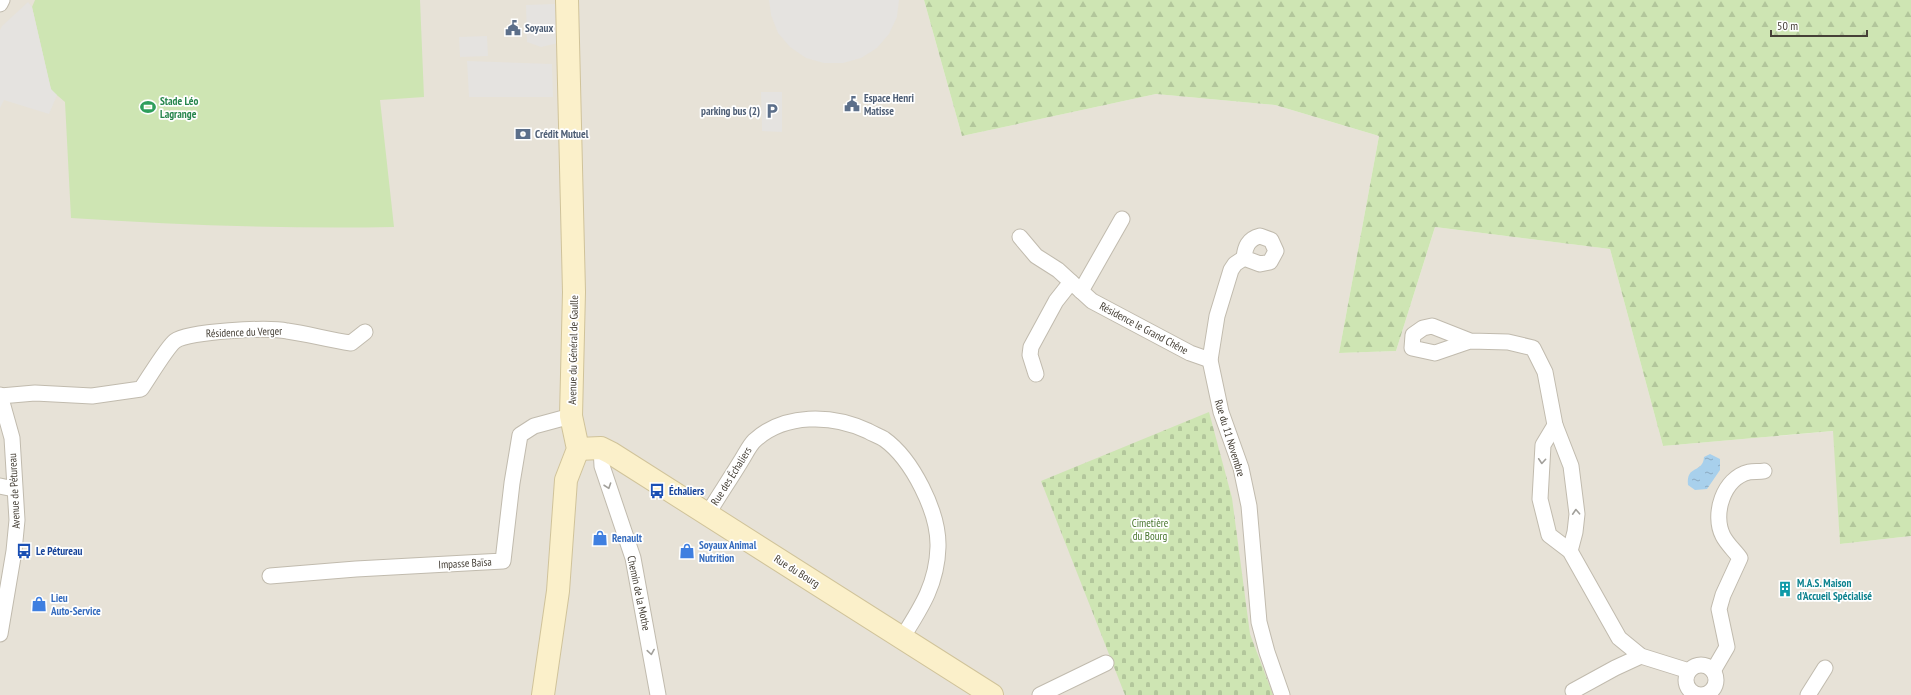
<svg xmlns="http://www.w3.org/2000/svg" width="1911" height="695" font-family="'PT Sans Narrow',sans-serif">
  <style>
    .residential { fill: #e7e2d7 }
    .forest { fill: url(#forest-firs) }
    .cemetery { fill: url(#cemetery-stones) }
    .garden { fill: #cee5b3 }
    .parking { fill: #e5e3e0 }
    .water { fill: url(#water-ripples) }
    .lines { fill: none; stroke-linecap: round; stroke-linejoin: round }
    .street-casing { stroke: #c1bbae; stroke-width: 17 }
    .secondary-casing { stroke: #d0c39a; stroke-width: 24 }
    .street { stroke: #fff; stroke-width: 15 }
    .secondary { stroke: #fbf0ca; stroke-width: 22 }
    .oneway { stroke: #a2a09b }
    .labels { text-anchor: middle; stroke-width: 3.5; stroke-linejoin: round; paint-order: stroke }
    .service-label { font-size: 11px; font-weight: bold; fill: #4e5e75; stroke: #fff; text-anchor: start }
    .leisure-label { font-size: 11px; font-weight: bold; fill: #27864d; stroke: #fff; text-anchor: start }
    .street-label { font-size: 11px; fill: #464037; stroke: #fff }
    .transit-label { font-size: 11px; font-weight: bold; fill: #164399; stroke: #fff; text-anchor: start }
    .park-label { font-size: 11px; fill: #48752d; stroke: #fff }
    .shop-label { font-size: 11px; font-weight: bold; fill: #366cbe; stroke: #fff; text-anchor: start }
    .culture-label { font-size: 11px; font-weight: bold; fill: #0d838f; stroke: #fff; text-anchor: start }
  </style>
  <defs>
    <pattern id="forest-firs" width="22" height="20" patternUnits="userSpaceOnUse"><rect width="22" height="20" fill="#cee5b3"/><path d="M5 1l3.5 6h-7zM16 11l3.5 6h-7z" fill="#b2c69b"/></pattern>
    <pattern id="cemetery-stones" width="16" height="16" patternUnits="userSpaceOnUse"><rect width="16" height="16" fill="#cee5b3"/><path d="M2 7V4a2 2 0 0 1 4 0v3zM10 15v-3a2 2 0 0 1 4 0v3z" fill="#b2c69b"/></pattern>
    <pattern id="water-ripples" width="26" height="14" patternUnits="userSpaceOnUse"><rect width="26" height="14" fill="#a8d0ec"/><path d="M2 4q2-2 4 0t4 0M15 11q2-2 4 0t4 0" fill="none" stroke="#8baac0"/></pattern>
  </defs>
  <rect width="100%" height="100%" fill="#f3f0e8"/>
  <path class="residential" d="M 0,0 L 924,0 L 962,136 L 1156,94 L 1275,105 L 1379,136 L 1339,353 L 1396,351 L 1435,227 L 1610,249 L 1663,446 L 1834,431 L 1840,544 L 1911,536 L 1911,695 L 0,695 Z"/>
  <path class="forest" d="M 924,0 L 1911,0 L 1911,536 L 1840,544 L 1833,431 L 1663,446 L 1610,249 L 1435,227 L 1396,351 L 1339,353 L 1379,136 L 1275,105 L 1156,94 L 962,136 Z"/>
  <path class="cemetery" d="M 1209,412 L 1232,498 L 1250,634 L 1273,695 L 1125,695 L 1041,481 Z"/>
  <path class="garden" d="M 35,0 L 420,0 L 424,97 L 380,100 L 394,227 C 286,229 178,225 71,218 L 65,102 L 51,90 L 32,7 Z"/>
  <g class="parking">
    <path d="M 769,0 L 899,0 L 897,17 L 889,34 L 877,48 L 861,58 L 843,63 L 824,63 L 806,58 L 790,47 L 778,33 L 771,15 Z"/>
    <path d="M 28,2 L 32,7 L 51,89 L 57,95 L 49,114 L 4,100 L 0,108 L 0,30 L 2,26 Z"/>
    <path d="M 555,4 L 558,43 L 541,47 L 527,42 L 526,5 Z"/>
    <path d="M 487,36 L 488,56 L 460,57 L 459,37 Z"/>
    <path d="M 467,61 L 552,64 L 553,97 L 469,97 Z"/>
    <path d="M 761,92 L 782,92 L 782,132 L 762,131 Z"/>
  </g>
  <path class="water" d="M 1710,454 L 1720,459 L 1720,470 L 1707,489 L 1695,490 L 1688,485 C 1686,464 1703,474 1704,457 Z"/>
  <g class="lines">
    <defs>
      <g id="street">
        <path d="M 0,4 L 2,0"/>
        <path d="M 1260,236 L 1271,240 L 1276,251 L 1270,262 L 1260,264 L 1244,258 C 1245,247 1248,239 1260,236 Z"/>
        <path d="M 1020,237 L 1036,256 L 1058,270 L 1092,301 L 1190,353 L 1210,360"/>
        <path d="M 1244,258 L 1235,264 L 1231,270 L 1217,316 L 1210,360 L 1221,412 L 1241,468 L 1249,506 L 1259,622 L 1267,652 L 1282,695"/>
        <path d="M 1081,291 L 1122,219"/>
        <path d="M 1470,341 L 1435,353 L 1412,348 L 1413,335 L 1423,328 L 1432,326 L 1470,341 L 1508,342 L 1533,348 L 1545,372 L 1555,425 L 1571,466 L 1577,514 L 1575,532 L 1570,551"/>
        <path d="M 1036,374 L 1030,355 L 1031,347 L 1056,301 L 1071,282"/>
        <path d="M 0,395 L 12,438 L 17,520 L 14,551 L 0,634"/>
        <path d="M 0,396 L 35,393 L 92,396 L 141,389 C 148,379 167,347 175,341 C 188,331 269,327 287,331 C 309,334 329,340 351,343 L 365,332"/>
        <path d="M 1555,425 L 1543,445 L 1540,499 L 1549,535 L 1570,551 L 1619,638 L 1641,656 L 1689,671"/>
        <path d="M 601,448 L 602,466 L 633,558 L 658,695"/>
        <path d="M 0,486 L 14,489"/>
        <path d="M 707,515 C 718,497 730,479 741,461 C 745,455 749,446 754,441 C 784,413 832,414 868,431 C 873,434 879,436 884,439 C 912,459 939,512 938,547 C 937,584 921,608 902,638"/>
        <path d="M 270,576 L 356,569 L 503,561 L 512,483 L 520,435 L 534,426 L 571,416"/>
        <circle cx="1701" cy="680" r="15"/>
        <path d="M 1713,671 L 1727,647 L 1719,609 L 1723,595 L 1740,558 C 1735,551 1727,544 1723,536 C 1712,515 1723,478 1749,472 C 1754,471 1759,472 1764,471"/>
        <path d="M 1573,691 L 1615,668 L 1641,656"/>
        <path d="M 1040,695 L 1106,663"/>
        <path d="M 1808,695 L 1825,668"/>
      </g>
      <g id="secondary">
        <path d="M 578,449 L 601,448 L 611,453 L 992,695"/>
        <path d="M 543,695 L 558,591 L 566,480 L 578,449 L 571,416 L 574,292 L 567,0"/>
      </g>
    </defs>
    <use href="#street" class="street-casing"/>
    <use href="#secondary" class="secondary-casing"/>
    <use href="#street" class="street"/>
    <use href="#secondary" class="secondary"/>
  </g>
  <defs><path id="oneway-chevron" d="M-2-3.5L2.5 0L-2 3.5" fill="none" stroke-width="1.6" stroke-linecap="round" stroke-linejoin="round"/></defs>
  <g class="oneway">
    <use href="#oneway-chevron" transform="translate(1542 461) rotate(94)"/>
    <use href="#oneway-chevron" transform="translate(608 486) rotate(71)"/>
    <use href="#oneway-chevron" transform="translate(1576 512) rotate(-93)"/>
    <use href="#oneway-chevron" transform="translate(651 652) rotate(81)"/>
  </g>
  <defs>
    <symbol id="civic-bare" viewBox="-9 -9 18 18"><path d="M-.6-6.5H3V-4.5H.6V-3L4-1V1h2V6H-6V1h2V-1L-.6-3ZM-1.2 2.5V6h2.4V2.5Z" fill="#5c6f8a" stroke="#fff" stroke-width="2.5" paint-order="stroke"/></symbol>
    <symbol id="stadium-bare" viewBox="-9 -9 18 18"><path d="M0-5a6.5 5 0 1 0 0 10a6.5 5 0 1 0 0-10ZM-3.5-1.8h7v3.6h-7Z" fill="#2e9e5b" stroke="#fff" stroke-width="2.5" paint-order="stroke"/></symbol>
    <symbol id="parking-bare" viewBox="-9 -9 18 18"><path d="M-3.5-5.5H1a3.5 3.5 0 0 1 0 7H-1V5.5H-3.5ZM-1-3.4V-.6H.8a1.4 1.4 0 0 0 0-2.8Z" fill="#5c6f8a" stroke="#fff" stroke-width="2.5" paint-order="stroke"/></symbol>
    <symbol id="bank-bare" viewBox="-9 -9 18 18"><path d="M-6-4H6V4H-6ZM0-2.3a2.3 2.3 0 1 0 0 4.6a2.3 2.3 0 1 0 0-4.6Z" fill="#5c6f8a" stroke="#fff" stroke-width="2.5" paint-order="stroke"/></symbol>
    <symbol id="bus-bare" viewBox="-9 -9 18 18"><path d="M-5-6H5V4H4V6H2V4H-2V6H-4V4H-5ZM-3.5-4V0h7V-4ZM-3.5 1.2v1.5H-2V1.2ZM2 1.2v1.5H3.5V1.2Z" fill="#1a4fb4" stroke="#fff" stroke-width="2.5" paint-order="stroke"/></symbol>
    <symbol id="shop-bare" viewBox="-9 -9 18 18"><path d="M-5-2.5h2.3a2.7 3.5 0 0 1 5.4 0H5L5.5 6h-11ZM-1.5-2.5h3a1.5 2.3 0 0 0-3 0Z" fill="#3f7fe0" stroke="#fff" stroke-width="2.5" paint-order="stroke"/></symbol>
    <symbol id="building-bare" viewBox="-9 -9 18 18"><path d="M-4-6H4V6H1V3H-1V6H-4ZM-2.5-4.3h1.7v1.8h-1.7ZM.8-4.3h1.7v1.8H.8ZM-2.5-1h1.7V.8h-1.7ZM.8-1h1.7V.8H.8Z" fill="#0f9aa8" stroke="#fff" stroke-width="2.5" paint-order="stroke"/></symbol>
  </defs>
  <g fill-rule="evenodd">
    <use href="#civic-bare" x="502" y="17" width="22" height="22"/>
    <use href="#civic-bare" x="841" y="93" width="22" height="22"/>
    <use href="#stadium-bare" x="137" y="96" width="22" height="22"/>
    <use href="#parking-bare" x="761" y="100" width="22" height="22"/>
    <use href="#bank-bare" x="512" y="123" width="22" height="22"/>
    <use href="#bus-bare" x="646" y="480" width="22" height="22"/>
    <use href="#shop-bare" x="589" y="527" width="22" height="22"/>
    <use href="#bus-bare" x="13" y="540" width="22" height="22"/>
    <use href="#shop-bare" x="676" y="540" width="22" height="22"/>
    <use href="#building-bare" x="1774" y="578" width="22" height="22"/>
    <use href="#shop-bare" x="28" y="593" width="22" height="22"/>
  </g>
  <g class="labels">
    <g class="service-label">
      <text x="525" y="32">Soyaux</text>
      <text x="864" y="102">Espace Henri<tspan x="864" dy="13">Matisse</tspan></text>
      <text x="760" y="115" text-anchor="end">parking bus (2)</text>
      <text x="535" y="138">Crédit Mutuel</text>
    </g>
    <g class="leisure-label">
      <text x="160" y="105">Stade Léo<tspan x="160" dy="13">Lagrange</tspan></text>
    </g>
    <g class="street-label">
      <text transform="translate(1144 328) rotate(28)" y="4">Résidence le Grand Chêne</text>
      <text transform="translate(244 332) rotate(-2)" y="4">Résidence du Verger</text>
      <text transform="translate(573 350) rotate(-89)" y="4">Avenue du Général de Gaulle</text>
      <text transform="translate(1230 438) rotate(73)" y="4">Rue du 11 Novembre</text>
      <text transform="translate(731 476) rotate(-58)" y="4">Rue des Échaliers</text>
      <text transform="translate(14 491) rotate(-93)" y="4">Avenue de Pétureau</text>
      <text transform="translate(465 563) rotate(-3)" y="4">Impasse Baïsa</text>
      <text transform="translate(797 571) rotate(32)" y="4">Rue du Bourg</text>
      <text transform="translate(639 593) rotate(78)" y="4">Chemin de la Mothe</text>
    </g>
    <g class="transit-label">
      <text x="669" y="495">Échaliers</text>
      <text x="36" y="555">Le Pétureau</text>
    </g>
    <g class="park-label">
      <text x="1150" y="527">Cimetière<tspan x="1150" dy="13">du Bourg</tspan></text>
    </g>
    <g class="shop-label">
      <text x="612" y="542">Renault</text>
      <text x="699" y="549">Soyaux Animal<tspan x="699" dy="13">Nutrition</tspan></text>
      <text x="51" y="602">Lieu<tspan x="51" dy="13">Auto-Service</tspan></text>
    </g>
    <g class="culture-label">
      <text x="1797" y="587">M.A.S. Maison<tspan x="1797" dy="13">d'Accueil Spécialisé</tspan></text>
    </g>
  </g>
  <path d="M1771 30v6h96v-6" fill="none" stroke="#464037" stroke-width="2"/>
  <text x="1777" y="30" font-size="12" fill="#464037" stroke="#ffffff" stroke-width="3" paint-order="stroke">50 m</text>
</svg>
